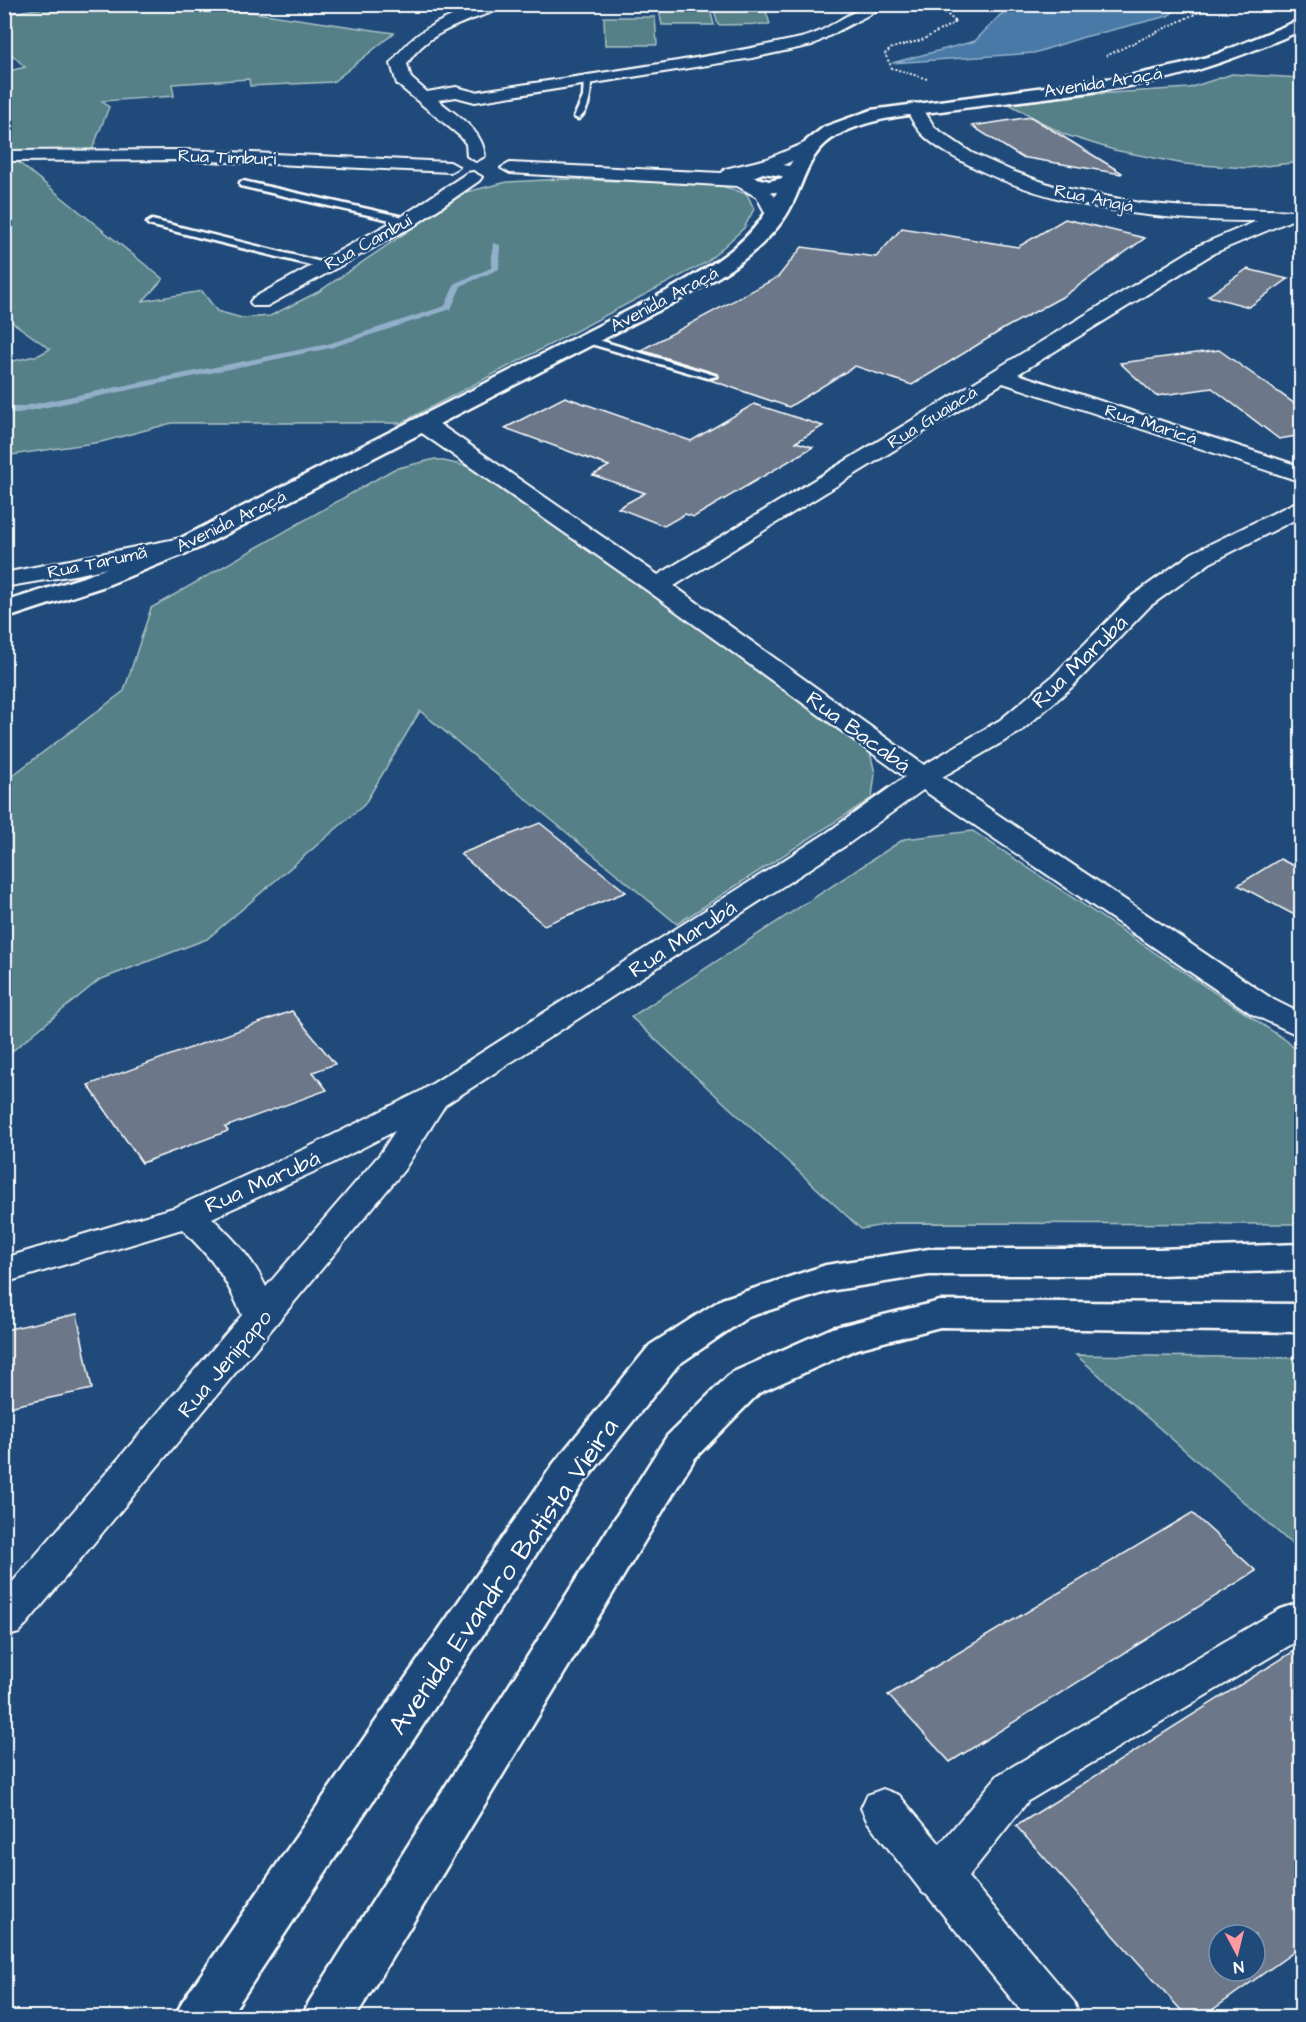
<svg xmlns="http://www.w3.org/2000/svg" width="1306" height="2022" font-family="'Architects Daughter',sans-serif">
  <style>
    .green { fill: #558088; stroke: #aac0c4; stroke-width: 1.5 }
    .water { fill: #4a7aa7; stroke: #92afca; stroke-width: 1.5 }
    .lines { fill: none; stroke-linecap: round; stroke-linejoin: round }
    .stream { fill: #92afca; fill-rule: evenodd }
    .building { fill: #6c788a; stroke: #fff; stroke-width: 1.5; fill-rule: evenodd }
    .service-casing { stroke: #fff; stroke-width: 5 }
    .minor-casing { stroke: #fff; stroke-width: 4 }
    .tertiary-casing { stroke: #fff; stroke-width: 5 }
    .secondary-casing { stroke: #fff; stroke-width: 5 }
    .path { stroke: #fff; stroke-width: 2; stroke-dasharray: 2 2; stroke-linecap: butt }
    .service { fill: #1f4a7a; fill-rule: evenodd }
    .minor { fill: #1f4a7a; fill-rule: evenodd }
    .tertiary { fill: #1f4a7a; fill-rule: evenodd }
    .secondary { fill: #1f4a7a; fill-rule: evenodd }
    .labels { text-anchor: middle; stroke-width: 5; stroke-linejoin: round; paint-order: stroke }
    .far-street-label { font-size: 18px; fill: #fff; stroke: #1f4a7a }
    .street-label { font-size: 22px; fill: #fff; stroke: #1f4a7a }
    .near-street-label { font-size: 27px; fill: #fff; stroke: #1f4a7a }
  </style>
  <rect width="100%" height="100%" fill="#1f4a7a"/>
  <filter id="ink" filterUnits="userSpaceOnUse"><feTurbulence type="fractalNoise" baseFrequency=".0167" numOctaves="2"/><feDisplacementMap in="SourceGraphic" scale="12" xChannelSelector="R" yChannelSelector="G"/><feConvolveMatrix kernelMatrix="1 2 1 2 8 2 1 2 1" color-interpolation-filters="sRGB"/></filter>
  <g filter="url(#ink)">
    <g class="green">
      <path d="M 203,5 L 394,33 L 333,82 L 250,86 L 249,79 L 172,84 L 174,96 L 102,101 L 109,107 L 90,155 L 12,157 L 163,279 L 143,301 L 202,291 L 217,311 L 242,318 L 270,316 L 318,292 L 466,192 L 507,182 L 564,179 L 716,184 L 747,194 L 754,209 L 744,228 L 707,262 L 401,423 L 172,423 L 101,442 L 5,456 L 5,363 L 39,355 L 50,349 L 5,317 L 5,72 L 25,67 L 5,48 L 5,14 L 69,4 Z"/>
      <path d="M 658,5 L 709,5 L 714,25 L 662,25 Z"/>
      <path d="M 713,5 L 764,5 L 770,24 L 718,25 Z"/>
      <path d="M 604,17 L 655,17 L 657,45 L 605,45 Z"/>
      <path d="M 1232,74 L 1301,78 L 1301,162 L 1247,168 L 1184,164 L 1114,150 L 1063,134 L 1009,104 L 1093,94 L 1189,88 Z"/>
      <path d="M 435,459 L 470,467 L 869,748 L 875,773 L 872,798 L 677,924 L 420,711 L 364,805 L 207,939 L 99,980 L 5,1057 L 5,781 L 124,691 L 151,608 L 394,469 Z"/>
      <path d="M 973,831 L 1287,1041 L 1301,1055 L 1301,1224 L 896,1223 L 861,1229 L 631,1017 L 904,839 Z"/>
      <path d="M 1076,1355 L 1301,1358 L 1301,1552 Z"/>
    </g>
    <path class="water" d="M 1019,5 L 1019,4 L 1182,5 L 1168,16 L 1084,37 L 1034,53 L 892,63 L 975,41 L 1000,15 Z"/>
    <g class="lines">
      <path class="stream" d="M 493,243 L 500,245 L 499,269 L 461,286 L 451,309 L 330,348 L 19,413 L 4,413 L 4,407 L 19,407 L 328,344 L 445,306 L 455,283 L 491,268 Z"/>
    </g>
    <g class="building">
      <path d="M 1031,117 L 1122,173 L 1121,174 L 1021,157 L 972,126 Z"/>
      <path d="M 1065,219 L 1145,238 L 1064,296 L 1005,328 L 912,385 L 855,366 L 789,407 L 710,380 L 719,377 L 718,374 L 641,350 L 778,277 L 802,247 L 876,257 L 902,228 L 1018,247 Z"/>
      <path d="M 1247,269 L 1288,279 L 1249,307 L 1208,296 Z"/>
      <path d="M 1219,350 L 1302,409 L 1302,435 L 1279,439 L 1212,388 L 1156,396 L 1120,363 Z"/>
      <path d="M 565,397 L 691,441 L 754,404 L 823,426 L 796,442 L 813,447 L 694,517 L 685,514 L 664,526 L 618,508 L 645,493 L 593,475 L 609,466 L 505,428 Z"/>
      <path d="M 540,823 L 626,892 L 544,925 L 460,854 Z"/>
      <path d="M 1280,859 L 1302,870 L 1302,919 L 1238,885 Z"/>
      <path d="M 292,1011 L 335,1064 L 313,1072 L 327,1090 L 225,1127 L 228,1131 L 142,1163 L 88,1085 Z"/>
      <path d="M 77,1314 L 92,1389 L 4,1408 L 4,1330 Z"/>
      <path d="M 1192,1513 L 1256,1571 L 950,1762 L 888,1695 Z"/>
      <path d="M 1302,1646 L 1302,1946 L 1201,2018 L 1188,2018 L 1016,1826 ZM 1219,1935 L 1255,1935 L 1255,1971 L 1219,1971 Z"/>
    </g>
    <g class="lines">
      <defs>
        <g id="service">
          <path d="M 584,77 L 591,79 C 591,92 590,112 578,119 L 574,117 L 583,97 Z"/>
          <path d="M 243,181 L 408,218 L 413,221 L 408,224 L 240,186 L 240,182 Z"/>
          <path d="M 152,220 L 329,264 L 331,266 L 326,269 L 149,225 L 147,223 Z"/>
          <path d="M 584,338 L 592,338 L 717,376 L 708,378 L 584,342 Z"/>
        </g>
        <g id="minor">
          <path d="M 483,4 L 506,4 C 500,11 489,13 481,16 C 452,26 424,37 407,64 L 411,78 L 427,92 L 456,87 L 475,92 C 584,75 693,61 801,38 C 835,30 850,4 889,4 L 812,45 L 752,58 L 475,102 L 456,97 L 438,100 C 457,116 483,130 485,156 L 476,161 L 467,156 L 466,144 L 461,137 L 397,84 L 391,64 C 413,29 445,18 483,4 Z"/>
          <path d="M 914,103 L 920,104 L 935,128 L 972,153 L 1012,171 L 1054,186 L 1140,203 L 1186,207 L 1294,211 L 1296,215 L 1294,219 L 1214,253 L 1018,374 L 1302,467 L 1302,482 L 1003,383 L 674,586 L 924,765 L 1000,720 L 1054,675 L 1132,596 L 1192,553 L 1302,499 L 1302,516 L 1210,563 L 1150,606 L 1072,687 L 1020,732 L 942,777 L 1274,1000 L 1302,1014 L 1302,1037 L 1252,1014 L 923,790 L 848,844 L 445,1105 L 404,1170 L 19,1633 L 4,1637 L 4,1592 L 242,1315 C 224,1274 213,1260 182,1229 L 4,1283 L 4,1258 L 176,1207 L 307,1148 L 421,1091 L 828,832 L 905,777 L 648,591 L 416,429 L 413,424 L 416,419 L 432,419 L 658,575 L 1200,245 L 1257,221 C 1162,221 1063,210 977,169 C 959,160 937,149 923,135 C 915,127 911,117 905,108 ZM 395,1131 L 380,1154 L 266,1287 C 253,1259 234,1239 212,1218 L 331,1164 Z"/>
          <path d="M 814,139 L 820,140 L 823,144 L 820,148 L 779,167 L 741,176 C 765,182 776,193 785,216 L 776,222 L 769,220 L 757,197 L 737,186 L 510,173 L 501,168 L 510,163 L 722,173 L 725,169 L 767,159 Z"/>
          <path d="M 184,150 L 450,162 L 459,167 L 450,172 L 184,160 L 4,161 L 4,151 Z"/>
          <path d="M 473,172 L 482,177 L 479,181 L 415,225 L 267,306 L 253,306 L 250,302 L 253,298 L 401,217 L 467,173 Z"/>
          <path d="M 186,537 L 195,539 L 198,544 L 195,549 L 80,574 L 4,587 L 4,573 Z"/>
          <path d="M 1295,1604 L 1302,1607 L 1302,1638 L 1028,1801 L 968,1877 L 1074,2002 L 1080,2018 L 1027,2018 L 927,1895 L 923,1893 L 867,1821 L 861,1808 L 867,1795 L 883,1789 L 899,1795 L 940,1844 L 998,1775 L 1280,1609 Z"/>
        </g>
        <path id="tertiary" d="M 1302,19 L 1302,30 C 1245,55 1190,76 1129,86 C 1069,96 1008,102 948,110 C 911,115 872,117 838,135 C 803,153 804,192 783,220 C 756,257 718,278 679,300 L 199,548 L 105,586 L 4,619 L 4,602 L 87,576 L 181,538 L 665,292 C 712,265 754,243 777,192 C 763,193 743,192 733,179 L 738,168 L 763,161 L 789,166 L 807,140 L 824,127 L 871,110 L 1129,76 L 1180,65 L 1217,54 ZM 763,173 L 782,176 L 783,178 L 769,181 L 753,177 Z"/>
        <g id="secondary">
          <path d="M 1302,1244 L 1302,1270 L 1159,1275 L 929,1275 L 829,1291 L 748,1317 L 678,1365 L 582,1485 L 229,2018 L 175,2018 L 182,2002 L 554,1463 L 650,1345 L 722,1299 L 826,1265 L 929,1249 L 1159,1249 Z"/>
          <path d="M 940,1301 L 1302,1304 L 1302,1332 L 940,1327 L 857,1349 L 759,1393 L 695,1458 L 355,2018 L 302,2018 L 309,2002 L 667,1436 L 731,1373 L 832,1328 Z"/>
        </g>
      </defs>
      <use href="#service" class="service-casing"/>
      <use href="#minor" class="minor-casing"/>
      <use href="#tertiary" class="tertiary-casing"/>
      <use href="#secondary" class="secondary-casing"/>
      <g class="path">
        <path d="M 1106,56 L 1216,4"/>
        <path d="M 927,79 L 892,68 L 885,54 L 892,48 L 922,40 L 956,22 L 935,4"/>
      </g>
      <use href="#service" class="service"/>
      <use href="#minor" class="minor"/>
      <use href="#tertiary" class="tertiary"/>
      <use href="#secondary" class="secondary"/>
    </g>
  </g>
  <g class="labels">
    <g class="far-street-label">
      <text transform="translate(1103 82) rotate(-9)" y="6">Avenida Araçá</text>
      <text transform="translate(227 157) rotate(2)" y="6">Rua Timburi</text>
      <text transform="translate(1094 198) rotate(12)" y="6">Rua Anajá</text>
      <text transform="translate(368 242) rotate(-29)" y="6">Rua Cambuí</text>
      <text transform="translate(664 299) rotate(-28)" y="6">Avenida Araçá</text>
      <text transform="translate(932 417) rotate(-32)" y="6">Rua Guaiacá</text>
      <text transform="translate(1151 424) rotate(18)" y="6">Rua Maricá</text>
      <text transform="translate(231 521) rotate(-26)" y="6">Avenida Araçá</text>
      <text transform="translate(97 562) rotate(-12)" y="6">Rua Tarumã</text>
    </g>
    <g class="street-label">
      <text transform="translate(1079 661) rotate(-44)" y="8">Rua Marubá</text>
      <text transform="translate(859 731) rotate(36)" y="8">Rua Bacabá</text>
      <text transform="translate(682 938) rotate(-33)" y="8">Rua Marubá</text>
      <text transform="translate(262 1181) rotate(-24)" y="8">Rua Marubá</text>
      <text transform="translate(224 1363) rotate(-50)" y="8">Rua Jenipapo</text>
    </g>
    <g class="near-street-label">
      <text transform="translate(503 1576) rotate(-55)" y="9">Avenida Evandro Batista Vieira</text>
    </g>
  </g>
  <rect width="1306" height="2022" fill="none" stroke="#1f4a7a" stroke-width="24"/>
  <rect x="12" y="12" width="1282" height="1998" fill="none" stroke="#fff" stroke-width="2" filter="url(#ink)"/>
  <g transform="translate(1237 1953) rotate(173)"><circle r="28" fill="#1f4a7a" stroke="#7992af" stroke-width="1.5"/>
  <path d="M0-4.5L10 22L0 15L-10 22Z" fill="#ff9aa2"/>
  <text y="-9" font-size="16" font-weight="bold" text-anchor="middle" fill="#ffffff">N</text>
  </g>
</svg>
